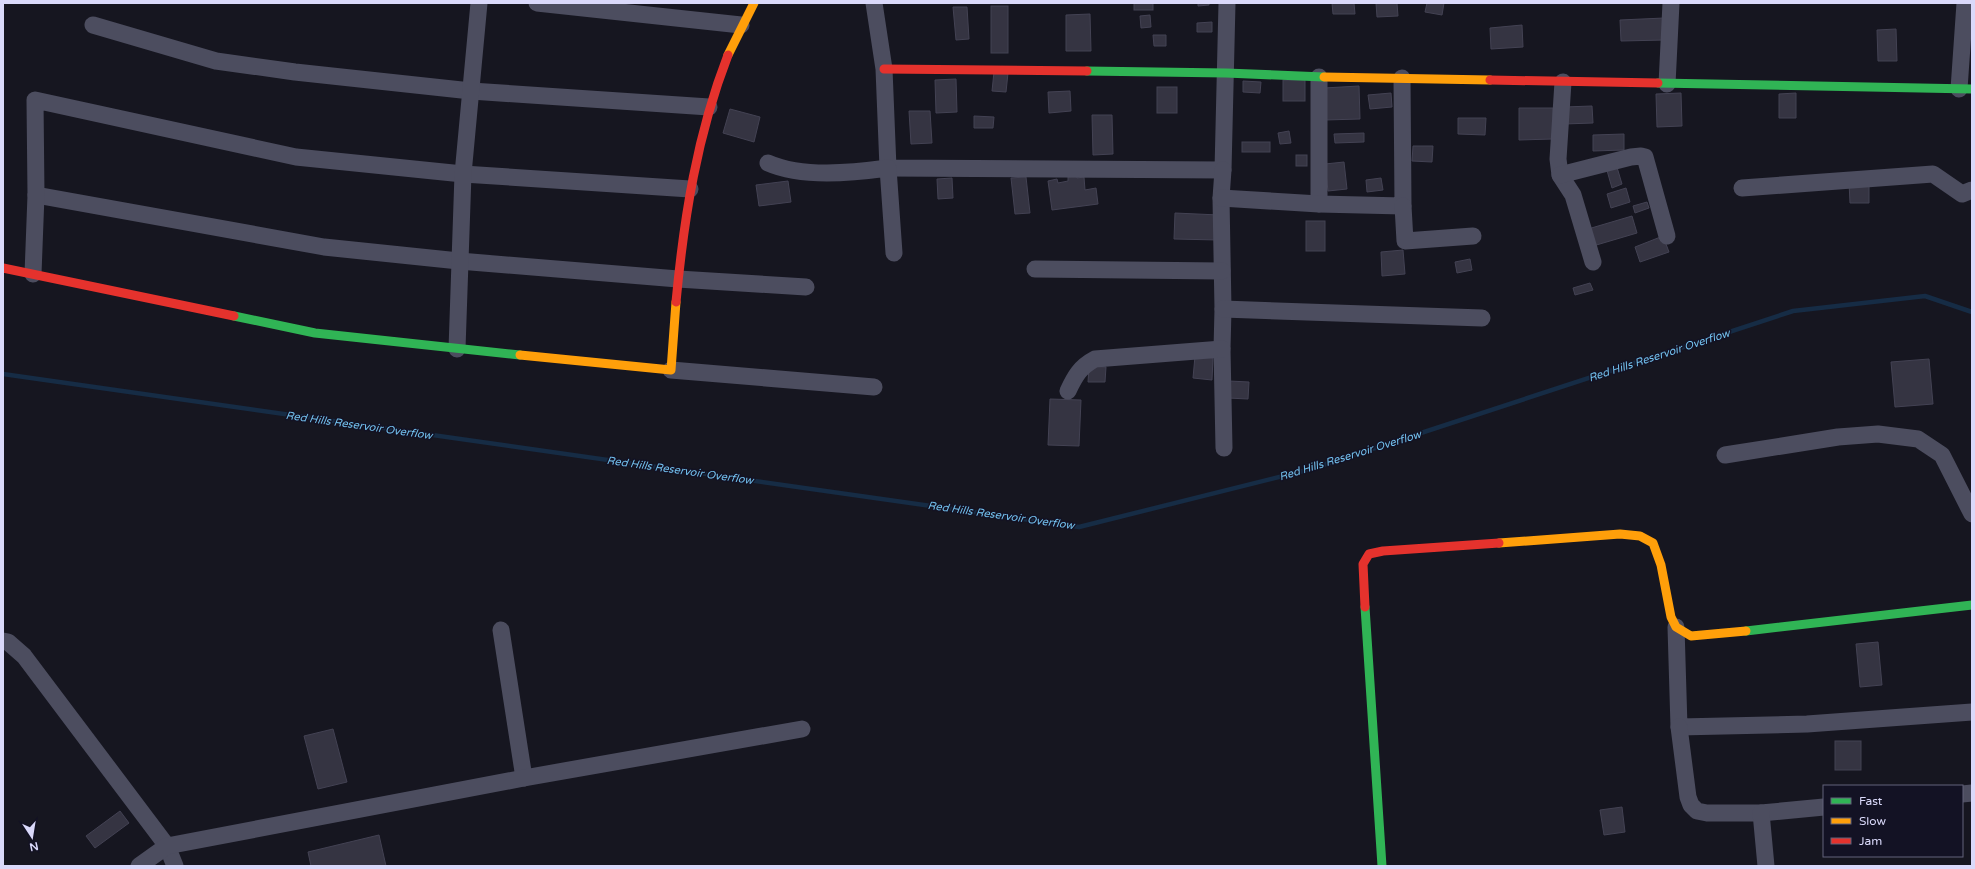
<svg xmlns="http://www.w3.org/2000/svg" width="1975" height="869" font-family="'Varela Round',sans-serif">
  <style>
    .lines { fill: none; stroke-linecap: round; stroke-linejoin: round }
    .stream { stroke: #162c45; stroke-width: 4.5 }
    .building { fill: #353442; stroke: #434253 }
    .street { stroke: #4c4d5f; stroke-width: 17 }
    .fast { stroke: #30b455; stroke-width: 9 }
    .slow { stroke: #ff9f0a; stroke-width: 9 }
    .jam { stroke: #e5322d; stroke-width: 9 }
    .labels { text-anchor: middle; stroke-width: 3; stroke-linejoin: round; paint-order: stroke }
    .water-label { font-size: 11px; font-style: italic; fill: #73c1ee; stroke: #131224 }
  </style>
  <rect width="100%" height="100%" fill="#161620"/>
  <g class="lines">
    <path class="stream" d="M 3,374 L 1079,527 L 1311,469 L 1793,311 L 1925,296 L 1972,312"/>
  </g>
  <g class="building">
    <rect x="1134" y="3" width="19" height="7"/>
    <path d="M 1198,3 L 1209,3 L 1209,5 L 1198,6 Z"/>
    <path d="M 1332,3 L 1354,3 L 1355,14 L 1333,14 Z"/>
    <path d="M 1376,3 L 1397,3 L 1398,16 L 1377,17 Z"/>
    <path d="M 1427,3 L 1444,3 L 1442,15 L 1425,12 Z"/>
    <rect x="991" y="6" width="17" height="47"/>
    <path d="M 953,7 L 967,7 L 969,39 L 956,40 Z"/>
    <path d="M 1090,14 L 1091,51 L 1066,51 L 1066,15 Z"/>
    <path d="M 1150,15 L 1151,27 L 1141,28 L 1140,16 Z"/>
    <path d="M 1664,18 L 1665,40 L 1621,41 L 1620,20 Z"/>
    <path d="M 1212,22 L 1212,32 L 1197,32 L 1197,23 Z"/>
    <path d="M 1522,25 L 1523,47 L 1491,49 L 1490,28 Z"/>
    <path d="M 1896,29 L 1897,61 L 1878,61 L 1877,30 Z"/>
    <path d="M 1153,35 L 1166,35 L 1166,46 L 1154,46 Z"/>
    <path d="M 994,72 L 1008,73 L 1006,92 L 992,91 Z"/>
    <path d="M 956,79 L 957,112 L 936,113 L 935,80 Z"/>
    <rect x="1283" y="80" width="22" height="21"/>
    <path d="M 1243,81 L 1261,82 L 1260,93 L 1243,92 Z"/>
    <path d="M 1359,86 L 1360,119 L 1325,120 L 1324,88 Z"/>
    <rect x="1157" y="87" width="20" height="26"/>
    <path d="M 1070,91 L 1071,111 L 1049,113 L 1048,92 Z"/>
    <path d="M 1391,93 L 1392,107 L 1370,109 L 1368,95 Z"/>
    <path d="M 1681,93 L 1682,126 L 1657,127 L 1656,94 Z"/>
    <path d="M 1796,93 L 1796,118 L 1779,118 L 1779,94 Z"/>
    <path d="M 1592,106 L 1593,123 L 1564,124 L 1564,107 Z"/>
    <path d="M 1519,108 L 1553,108 L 1553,139 L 1519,140 Z"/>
    <path d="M 730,109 L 760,117 L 754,142 L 723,133 Z"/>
    <path d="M 909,111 L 930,111 L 932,143 L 911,144 Z"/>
    <path d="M 1092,115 L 1112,115 L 1113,154 L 1093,155 Z"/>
    <path d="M 974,116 L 994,117 L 993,128 L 974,128 Z"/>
    <path d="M 1458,118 L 1486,118 L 1485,135 L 1458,134 Z"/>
    <path d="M 1289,131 L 1291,143 L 1280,144 L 1278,133 Z"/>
    <path d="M 1364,133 L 1364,142 L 1335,143 L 1334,134 Z"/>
    <path d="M 1624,134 L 1624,150 L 1593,151 L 1593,135 Z"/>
    <rect x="1242" y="142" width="28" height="10"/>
    <path d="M 1413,146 L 1433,146 L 1432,162 L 1412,161 Z"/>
    <rect x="1296" y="155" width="11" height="11"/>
    <path d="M 1344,162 L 1347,189 L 1328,191 L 1325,164 Z"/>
    <path d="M 1616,164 L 1622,184 L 1612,188 L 1606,167 Z"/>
    <path d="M 1077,176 L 1077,178 L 1084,177 L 1085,190 L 1096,188 L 1098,204 L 1052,210 L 1048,181 L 1057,179 L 1058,183 L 1068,181 L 1068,177 Z"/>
    <path d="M 1026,177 L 1030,213 L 1015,214 L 1011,178 Z"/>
    <path d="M 952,178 L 953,198 L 938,199 L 937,179 Z"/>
    <path d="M 1381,178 L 1383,190 L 1367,192 L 1366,180 Z"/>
    <path d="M 788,181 L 791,202 L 759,206 L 756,185 Z"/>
    <path d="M 1849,182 L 1869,182 L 1869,203 L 1850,203 Z"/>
    <path d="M 1626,188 L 1630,202 L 1611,208 L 1607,194 Z"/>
    <path d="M 1647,202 L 1649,208 L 1635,213 L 1633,206 Z"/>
    <path d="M 1175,213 L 1219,215 L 1218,240 L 1174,239 Z"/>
    <path d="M 1632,216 L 1637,233 L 1593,246 L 1588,229 Z"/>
    <rect x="1306" y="221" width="19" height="30"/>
    <path d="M 1663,236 L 1669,252 L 1640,262 L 1635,247 Z"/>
    <path d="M 1403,250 L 1405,274 L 1382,276 L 1381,252 Z"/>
    <path d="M 1470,259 L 1472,270 L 1457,273 L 1455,262 Z"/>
    <path d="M 1590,283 L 1593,290 L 1575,295 L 1573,288 Z"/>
    <path d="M 1195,356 L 1213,358 L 1212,380 L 1193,378 Z"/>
    <path d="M 1929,359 L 1933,404 L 1895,407 L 1891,362 Z"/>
    <path d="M 1089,366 L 1106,367 L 1105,382 L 1088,382 Z"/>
    <path d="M 1229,381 L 1249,382 L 1248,399 L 1228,398 Z"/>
    <path d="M 1050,399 L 1081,400 L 1079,446 L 1048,445 Z"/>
    <path d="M 1878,642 L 1882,685 L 1860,687 L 1856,644 Z"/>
    <path d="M 333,729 L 347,782 L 318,789 L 304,736 Z"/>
    <rect x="1835" y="741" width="26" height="29"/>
    <path d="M 1622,807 L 1625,832 L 1604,835 L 1600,810 Z"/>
    <path d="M 120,811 L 129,823 L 95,848 L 86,836 Z"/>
    <path d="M 379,835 L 386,866 L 311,866 L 308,852 Z"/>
  </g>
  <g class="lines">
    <g class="street">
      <path d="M 537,3 L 741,25"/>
      <path d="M 874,3 L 884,69 L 888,168 L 1223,170 L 1227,3"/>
      <path d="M 93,25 L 216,61 L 295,72 L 471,91 L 709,107"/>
      <path d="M 1319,77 L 1319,204"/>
      <path d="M 1563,82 L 1558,159 L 1560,175 L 1573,195 L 1593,262"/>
      <path d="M 1667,84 L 1671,3"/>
      <path d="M 1959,89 L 1965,3"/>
      <path d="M 768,163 C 802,178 851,173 888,168 L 894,253"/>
      <path d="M 1223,170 L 1221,198 L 1223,309 L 1222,349 L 1224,448"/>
      <path d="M 1560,175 L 1631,157 L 1641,156 L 1645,157 L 1667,236"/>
      <path d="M 1742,188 L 1933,174 L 1962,194 L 1972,190"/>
      <path d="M 36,195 L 324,247 L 459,261 L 678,279 L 806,287"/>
      <path d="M 1221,198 L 1319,204 L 1403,206 L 1402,78"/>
      <path d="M 1403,206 L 1405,241 L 1473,236"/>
      <path d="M 1035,269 L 1222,271"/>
      <path d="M 33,274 L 36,195 L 35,100 L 296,157 L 463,174 L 690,189"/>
      <path d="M 1223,309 L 1482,318"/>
      <path d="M 457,349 L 463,174 L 479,3"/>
      <path d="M 671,370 L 874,387"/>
      <path d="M 1068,391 C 1075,376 1080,367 1095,359 L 1222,349"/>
      <path d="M 1725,455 L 1838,437 L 1878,434 L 1918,439 L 1942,455 L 1972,514"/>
      <path d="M 1676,627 L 1679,727 L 1807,724 L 1972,712"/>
      <path d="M 501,630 L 524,778"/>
      <path d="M 3,641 L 8,642 L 24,656 L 167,846 L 175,866"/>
      <path d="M 1679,727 L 1688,797 L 1691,805 L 1697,811 L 1707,813 L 1761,813 L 1824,807"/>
      <path d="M 1962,794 L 1972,793"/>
      <path d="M 1761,813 L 1766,866"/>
      <path d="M 139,866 L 167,846 L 524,778 L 802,729"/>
    </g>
    <g class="fast">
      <path d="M 1087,71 L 1226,73 L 1324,77"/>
      <path d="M 1658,83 L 1972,89"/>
      <path d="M 234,316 L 315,333 L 520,355"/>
      <path d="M 1365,607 L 1382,866"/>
      <path d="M 1746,631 L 1972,605"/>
    </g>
    <g class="slow">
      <path d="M 728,55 L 754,3"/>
      <path d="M 1324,77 L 1490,80"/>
      <path d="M 520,355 L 671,370 L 676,302"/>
      <path d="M 1499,543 L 1620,534 L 1640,536 L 1653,543 L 1661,565 L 1671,617 L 1676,627 L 1691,636 L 1746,631"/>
    </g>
    <g class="jam">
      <path d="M 884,69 L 1087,71"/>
      <path d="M 1490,80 L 1658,83"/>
      <path d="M 3,268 L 234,316"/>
      <path d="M 676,302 C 684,217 697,135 728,55"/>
      <path d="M 1365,607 L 1363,564 L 1369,554 L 1383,551 L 1499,543"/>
    </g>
  </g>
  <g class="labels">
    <g class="water-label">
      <text transform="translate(1659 355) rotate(-18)" y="4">Red Hills Reservoir Overflow</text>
      <text transform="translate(359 425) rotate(8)" y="4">Red Hills Reservoir Overflow</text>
      <text transform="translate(1350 455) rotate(-17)" y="4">Red Hills Reservoir Overflow</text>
      <text transform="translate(680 470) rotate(8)" y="4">Red Hills Reservoir Overflow</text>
      <text transform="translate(1001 515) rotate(8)" y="4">Red Hills Reservoir Overflow</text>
    </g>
  </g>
  <rect width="1975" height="869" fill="none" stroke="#dad9fa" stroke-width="8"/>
  <rect x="1823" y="785" width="140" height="72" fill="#131224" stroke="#63627a"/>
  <rect x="1831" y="798" width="20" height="6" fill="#30b455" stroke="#63627a"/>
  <text x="1859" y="805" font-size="12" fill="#dad9fa">Fast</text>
  <rect x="1831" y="818" width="20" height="6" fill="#ff9f0a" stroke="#63627a"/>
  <text x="1859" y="825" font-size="12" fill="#dad9fa">Slow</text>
  <rect x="1831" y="838" width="20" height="6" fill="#e5322d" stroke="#63627a"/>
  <text x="1859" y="845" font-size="12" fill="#dad9fa">Jam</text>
  <g transform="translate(32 837) rotate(168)" stroke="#131224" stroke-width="3" paint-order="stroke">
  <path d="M0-3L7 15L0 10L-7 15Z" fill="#dad9fa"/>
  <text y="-6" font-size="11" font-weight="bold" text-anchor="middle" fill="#dad9fa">N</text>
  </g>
</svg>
